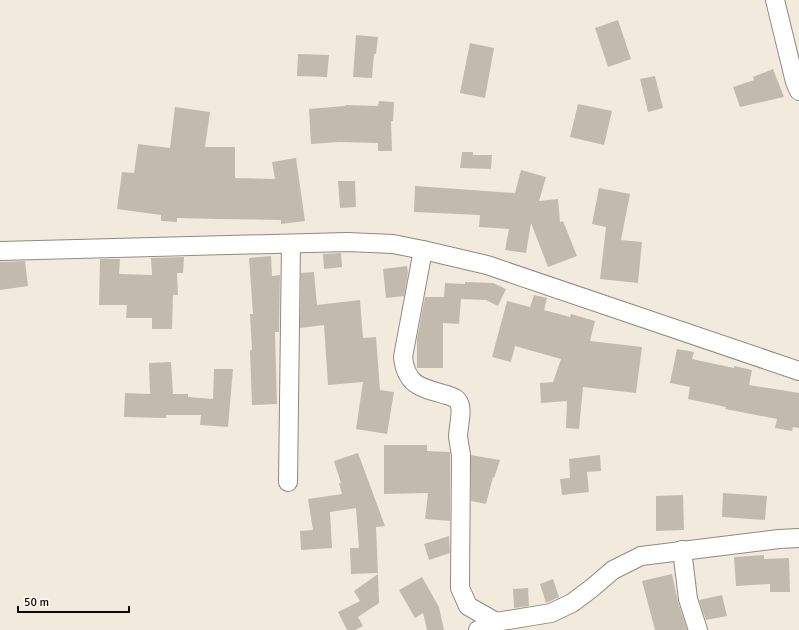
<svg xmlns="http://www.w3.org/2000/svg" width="799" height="630" font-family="Signika,sans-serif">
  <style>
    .building { fill: #c3baae }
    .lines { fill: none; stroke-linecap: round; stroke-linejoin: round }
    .minor-casing { stroke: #91887e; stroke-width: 20 }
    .minor { stroke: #fff; stroke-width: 18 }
  </style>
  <rect width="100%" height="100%" fill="#f3eade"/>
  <g class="building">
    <path d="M 618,20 L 631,59 L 608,67 L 595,28 Z"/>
    <path d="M 356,35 L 378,37 L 376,54 L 374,54 L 372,78 L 353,77 Z"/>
    <path d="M 470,43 L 494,48 L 485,98 L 460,93 Z"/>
    <path d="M 298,54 L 329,55 L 327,77 L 297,76 Z"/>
    <path d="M 773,69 L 784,97 L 740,107 L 733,87 L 754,80 L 753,77 Z"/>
    <path d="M 655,76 L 663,108 L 648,112 L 640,79 Z"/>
    <path d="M 379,101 L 394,102 L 393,121 L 391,121 L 392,151 L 378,151 L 378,143 L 339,142 L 311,144 L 309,109 L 345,106 L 346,105 L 378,106 Z"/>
    <path d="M 578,104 L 612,111 L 604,145 L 570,137 Z"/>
    <path d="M 175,107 L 210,112 L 205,147 L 235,147 L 235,178 L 275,179 L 272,162 L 296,158 L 305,221 L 281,224 L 281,220 L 217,219 L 177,218 L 177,222 L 161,221 L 161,215 L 117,209 L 122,172 L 134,173 L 138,144 L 170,148 Z"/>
    <path d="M 462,152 L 473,152 L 473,155 L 492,155 L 491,169 L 460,168 Z"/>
    <path d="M 521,170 L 546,177 L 539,201 L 558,199 L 560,222 L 563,221 L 577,256 L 548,267 L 531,223 L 526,253 L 505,250 L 509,229 L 479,227 L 480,215 L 414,212 L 415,186 L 515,193 Z"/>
    <path d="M 338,181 L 355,181 L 356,207 L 340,208 Z"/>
    <path d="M 599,188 L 630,194 L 621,240 L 642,242 L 638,283 L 600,279 L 606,227 L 592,224 Z"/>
    <path d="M 341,253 L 342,267 L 324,269 L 323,254 Z"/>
    <path d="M 271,256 L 272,276 L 280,275 L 279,332 L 275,332 L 277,404 L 252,405 L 250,350 L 252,350 L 250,314 L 253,314 L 249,258 Z"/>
    <path d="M 184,257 L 183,273 L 177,273 L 178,295 L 173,295 L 172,329 L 152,329 L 152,318 L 126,318 L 127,305 L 99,305 L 100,259 L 120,259 L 119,274 L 152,275 L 151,258 Z"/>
    <path d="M 25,261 L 28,286 L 0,290 L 0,262 Z"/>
    <path d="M 407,266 L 408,273 L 404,296 L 386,298 L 383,269 Z"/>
    <path d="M 314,272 L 317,305 L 360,300 L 363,338 L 376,337 L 380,390 L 394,392 L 387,434 L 356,429 L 363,382 L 328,385 L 324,325 L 300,328 L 301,273 Z"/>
    <path d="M 465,282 L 493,283 L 506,289 L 498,306 L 486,300 L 461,299 L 459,324 L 443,323 L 443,368 L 417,368 L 417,339 L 425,297 L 444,297 L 445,283 L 465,284 Z"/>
    <path d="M 534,295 L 547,298 L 544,310 L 570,317 L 571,314 L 595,321 L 590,341 L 642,347 L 636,393 L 583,387 L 579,429 L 566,428 L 567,401 L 541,403 L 540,383 L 553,382 L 561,359 L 515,346 L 511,362 L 492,357 L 507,301 L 530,307 Z"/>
    <path d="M 677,349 L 694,352 L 692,359 L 734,368 L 734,366 L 752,370 L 749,385 L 799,393 L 799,428 L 793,427 L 792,431 L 775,428 L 777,419 L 725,409 L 726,407 L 688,399 L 690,387 L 670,383 Z"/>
    <path d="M 171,362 L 173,394 L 188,394 L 188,397 L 213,399 L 214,369 L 233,369 L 228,427 L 200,425 L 201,415 L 166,415 L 166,418 L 124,417 L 125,393 L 150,394 L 149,363 Z"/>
    <path d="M 384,445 L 427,445 L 427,451 L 450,452 L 450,521 L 425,519 L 428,493 L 384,494 Z"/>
    <path d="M 358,453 L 385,526 L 376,527 L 378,573 L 351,574 L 350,548 L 359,548 L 356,508 L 330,512 L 332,548 L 301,550 L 300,531 L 313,530 L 308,499 L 342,494 L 339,483 L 341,483 L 334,461 Z"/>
    <path d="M 471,455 L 500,460 L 494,478 L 493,477 L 486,504 L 471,501 Z"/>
    <path d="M 600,455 L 601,471 L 587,472 L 589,492 L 562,495 L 560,479 L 570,478 L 569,459 Z"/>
    <path d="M 723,493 L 767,496 L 765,520 L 722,517 Z"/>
    <path d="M 683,495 L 684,530 L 656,531 L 656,496 Z"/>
    <path d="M 449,536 L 450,553 L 429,560 L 424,544 Z"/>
    <path d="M 764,555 L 764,559 L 789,558 L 790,592 L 770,592 L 770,584 L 736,586 L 734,557 Z"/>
    <path d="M 378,574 L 379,603 L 358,617 L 363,626 L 355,630 L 347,630 L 338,612 L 360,601 L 354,591 Z"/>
    <path d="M 672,574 L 678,602 L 687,630 L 655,630 L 642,581 Z"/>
    <path d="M 422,577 L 439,607 L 444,630 L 427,630 L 423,613 L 415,618 L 399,590 Z"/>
    <path d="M 553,579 L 559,597 L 546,603 L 540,584 Z"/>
    <path d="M 528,588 L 529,606 L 514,608 L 513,589 Z"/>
    <path d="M 722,595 L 727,616 L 706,620 L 699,600 Z"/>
  </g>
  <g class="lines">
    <defs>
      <g id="minor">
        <path d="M 775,0 L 795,82 L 799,91"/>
        <path d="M 423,250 L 403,357 C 406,386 422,388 447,395 C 452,397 457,398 459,403 C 463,410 458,428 458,437 C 459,443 460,449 461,455 L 460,588 L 468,606 L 496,622"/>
        <path d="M 0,251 L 347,242 L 393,244 L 423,250 L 487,265 L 799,371"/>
        <path d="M 288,482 L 291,244"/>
        <path d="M 682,550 L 688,599 L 698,630"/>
        <path d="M 478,630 L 496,622 L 551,613 L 572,603 L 592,588 L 613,570 L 641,556 L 779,539 L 799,538"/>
      </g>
    </defs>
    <use href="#minor" class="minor-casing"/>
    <use href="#minor" class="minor"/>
  </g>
  <path d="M18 606v6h111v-6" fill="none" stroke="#0e0b07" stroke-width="2"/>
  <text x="24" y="606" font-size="12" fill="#0e0b07" stroke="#fff7ee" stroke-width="3" paint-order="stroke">50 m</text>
</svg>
